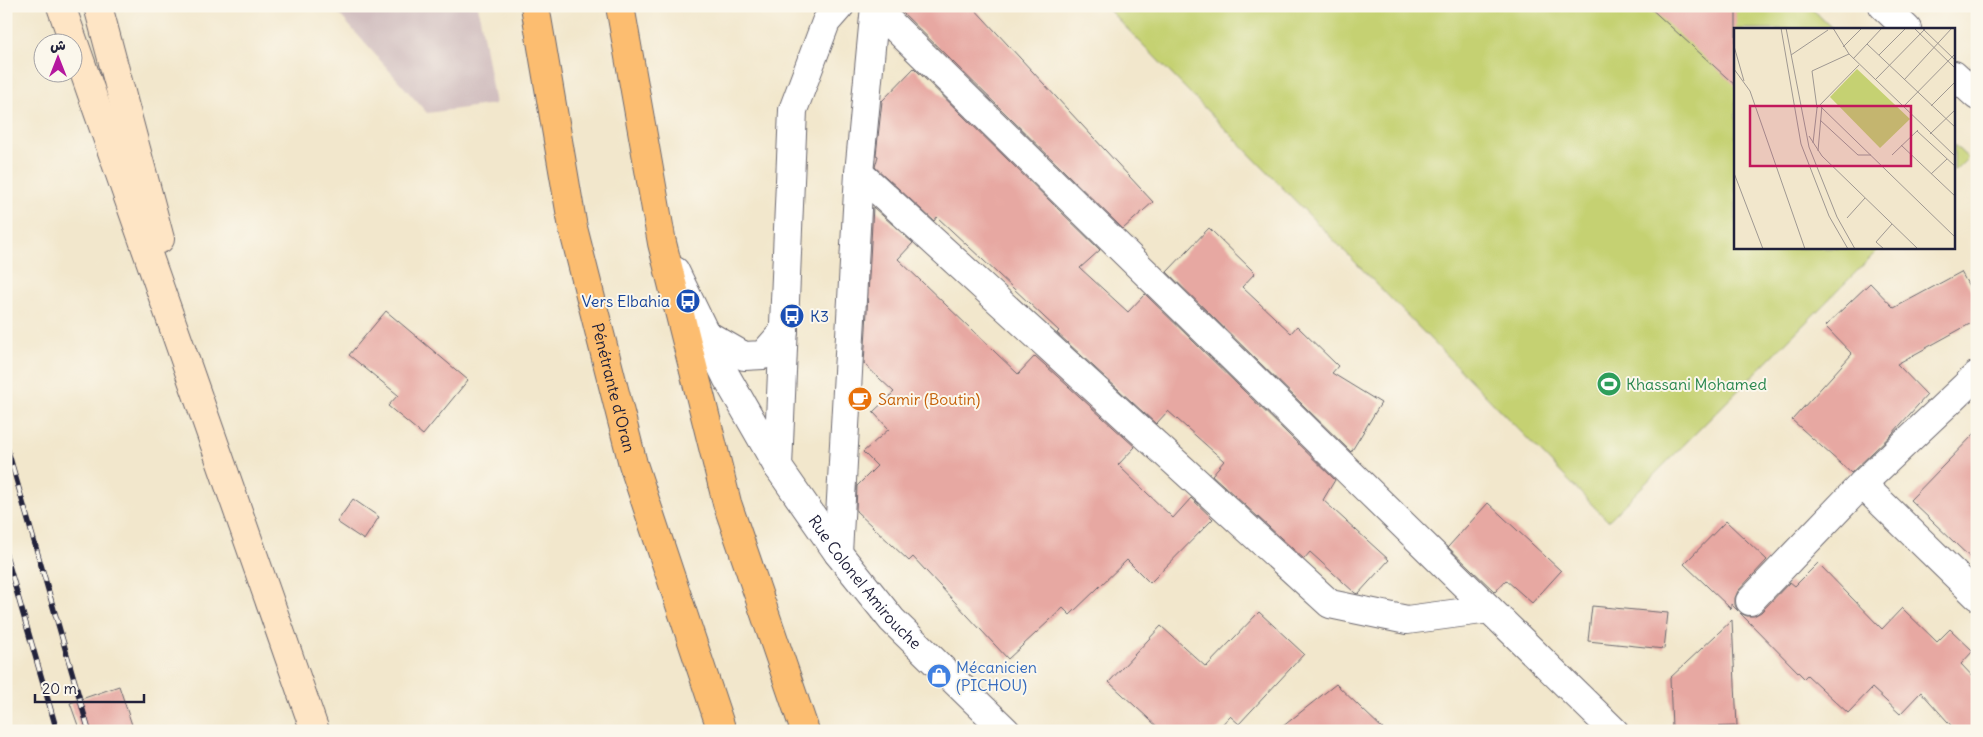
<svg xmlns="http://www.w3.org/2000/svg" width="1983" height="737" font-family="Delius,'Playpen Sans Arabic',sans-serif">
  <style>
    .industrial { fill: #d2bfc0 }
    .green { fill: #c5d172; stroke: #747a56 }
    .building { fill: #e7a8a2 }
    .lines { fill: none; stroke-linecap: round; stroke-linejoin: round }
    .minor-casing { stroke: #6b676e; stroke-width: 30 }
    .tertiary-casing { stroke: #6b676e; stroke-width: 30 }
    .secondary-casing { stroke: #6b676e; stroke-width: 30 }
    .motorway-casing { stroke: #6b676e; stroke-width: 30 }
    .minor { stroke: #fff; stroke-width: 28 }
    .tertiary { stroke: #fff; stroke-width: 28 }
    .secondary { stroke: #fee5c5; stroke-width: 28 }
    .motorway { stroke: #fcbd6f; stroke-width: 28 }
    .rail-casing { stroke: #22223b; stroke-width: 5.5 }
    .rail { stroke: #fbf7ec; stroke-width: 4; stroke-dasharray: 11; stroke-linecap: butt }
    .labels { text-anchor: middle; stroke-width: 4; stroke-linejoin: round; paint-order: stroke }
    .transit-label { font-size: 16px; fill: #164399; stroke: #fbf7ec; text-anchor: end }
    .leisure-label { font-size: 16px; fill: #27864d; stroke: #fbf7ec; text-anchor: start }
    .street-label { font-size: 16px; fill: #22223b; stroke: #fbf7ec }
    .food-label { font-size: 16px; fill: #c56008; stroke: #fbf7ec; text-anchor: start }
    .shop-label { font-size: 16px; fill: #366cbe; stroke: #fbf7ec; text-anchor: start }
    .inset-road { fill: none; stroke: #9f9892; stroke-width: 1 }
    .view { fill: #c2185b; fill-opacity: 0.15; stroke: #c2185b; stroke-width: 2.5 }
    .inset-edge { fill: none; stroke: #22223b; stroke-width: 2.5 }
  </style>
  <rect width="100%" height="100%" fill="#fbf7ec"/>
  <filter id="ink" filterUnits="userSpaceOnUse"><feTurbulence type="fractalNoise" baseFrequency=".02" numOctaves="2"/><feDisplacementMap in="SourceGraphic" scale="10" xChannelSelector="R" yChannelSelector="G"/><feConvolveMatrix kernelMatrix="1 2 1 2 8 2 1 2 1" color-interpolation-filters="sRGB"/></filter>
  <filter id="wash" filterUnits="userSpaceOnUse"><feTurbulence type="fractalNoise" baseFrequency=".0096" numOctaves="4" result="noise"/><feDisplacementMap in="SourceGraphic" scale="20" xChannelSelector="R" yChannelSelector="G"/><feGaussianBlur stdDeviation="1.12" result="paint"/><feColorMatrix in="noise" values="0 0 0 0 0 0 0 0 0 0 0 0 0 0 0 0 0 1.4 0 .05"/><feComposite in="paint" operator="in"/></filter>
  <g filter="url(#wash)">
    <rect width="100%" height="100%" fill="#f2e7cc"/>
    <path class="industrial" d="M 332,6 L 478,6 L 495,104 L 427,113 Z"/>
    <g class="green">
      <path d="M 1105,6 L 1809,6 L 1833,29 L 1736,29 L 1736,248 L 1880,248 L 1608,521 Z"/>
      <path d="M 1954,145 L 1968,158 L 1954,172 Z"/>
    </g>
    <g id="blocks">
      <g class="building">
        <path d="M 896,6 L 972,6 L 1153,202 L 1123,229 Z"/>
        <path d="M 1648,6 L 1736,6 L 1736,86 Z"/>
        <path d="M 914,68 L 1100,250 L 1080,268 L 1128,312 L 1145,294 L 1335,480 L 1323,500 L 1389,560 L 1358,594 L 1355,593 L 1310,552 L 1304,559 L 1212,475 L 1224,461 L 1168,411 L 1156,424 L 1057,333 L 1059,331 L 937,217 L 934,221 L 875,167 L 878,156 L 876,155 L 882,101 Z"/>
        <path d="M 873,207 L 913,243 L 898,259 L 1018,374 L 1035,356 L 1135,447 L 1118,465 L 1173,518 L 1191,498 L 1213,519 L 1150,583 L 1127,560 L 1070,615 L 1063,608 L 1008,659 L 913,557 L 909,561 L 856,511 L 857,486 L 877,466 L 863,452 L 889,429 L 873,412 L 894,392 L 864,364 Z"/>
        <path d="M 1209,228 L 1255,273 L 1242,287 L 1291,333 L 1297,326 L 1338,366 L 1332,373 L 1381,403 L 1351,452 L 1167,272 Z"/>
        <path d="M 1961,272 L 1977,300 L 1977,320 L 1897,364 L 1927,395 L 1892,434 L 1851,473 L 1792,420 L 1852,354 L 1825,326 L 1870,283 L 1894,308 Z"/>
        <path d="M 386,311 L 468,380 L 423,435 L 388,406 L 398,395 L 349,355 Z"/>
        <path d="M 1977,431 L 1977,564 L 1910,500 Z"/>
        <path d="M 353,499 L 379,517 L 364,540 L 337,522 Z"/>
        <path d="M 1488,503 L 1561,571 L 1532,603 L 1506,580 L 1495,592 L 1448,547 Z"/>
        <path d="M 1726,521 L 1767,560 L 1738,591 L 1735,598 L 1735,605 L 1738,611 L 1731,604 L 1731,609 L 1684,564 Z"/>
        <path d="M 1818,563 L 1882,629 L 1902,608 L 1937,642 L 1950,629 L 1973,651 L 1961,664 L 1977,681 L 1977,731 L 1956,731 L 1921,692 L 1900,714 L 1872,688 L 1848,713 L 1807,675 L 1804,678 L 1740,613 L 1747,616 L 1754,616 L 1761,612 L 1790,582 L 1795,586 Z"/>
        <path d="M 1592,606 L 1668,613 L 1664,649 L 1588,641 Z"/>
        <path d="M 1259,612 L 1304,654 L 1239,724 L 1230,716 L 1216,731 L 1162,731 L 1109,682 L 1161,626 L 1206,667 Z"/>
        <path d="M 1732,620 L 1737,726 L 1672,728 L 1670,678 Z"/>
        <path d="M 1336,684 L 1385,731 L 1277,731 Z"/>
        <path d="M 119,686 L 134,731 L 80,731 L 70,703 Z"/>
      </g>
    </g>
  </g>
  <g filter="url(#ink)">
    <use href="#blocks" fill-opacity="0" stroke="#6b676e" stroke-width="1"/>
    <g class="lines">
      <defs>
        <g id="minor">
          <path d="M 874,7 L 1614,731"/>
          <path d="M 859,173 L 1330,604 L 1407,620 L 1489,609"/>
          <path d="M 706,334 L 744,356 L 763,355 L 784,331"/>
          <path d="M 778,467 L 793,110 L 826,22 L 840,6"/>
          <path d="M 1862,484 L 1977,596"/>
          <path d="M 838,553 L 859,173 L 875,6"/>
          <path d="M 1750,601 L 1862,484 L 1977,375"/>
        </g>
        <g id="tertiary">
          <path d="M 1883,6 L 1907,29"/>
          <path d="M 1954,75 L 1977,96"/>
          <path id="s1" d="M 675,271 L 727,378 L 778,467 L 838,553 L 892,620 L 1006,731"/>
        </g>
        <g id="secondary">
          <path d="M 61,6 L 315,731"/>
          <path d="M 98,6 L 160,239"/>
        </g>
        <g id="motorway">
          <path id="s2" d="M 535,6 L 573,228 L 633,464 L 722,731"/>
          <path d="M 620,6 L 662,243 L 727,503 L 805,731"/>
        </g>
      </defs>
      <use href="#minor" class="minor-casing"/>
      <use href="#tertiary" class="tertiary-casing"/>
      <use href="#secondary" class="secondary-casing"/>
      <use href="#motorway" class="motorway-casing"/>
      <use href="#minor" class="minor"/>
      <use href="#tertiary" class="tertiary"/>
      <use href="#secondary" class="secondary"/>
      <use href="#motorway" class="motorway"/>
      <defs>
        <g id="rail">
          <path d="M 6,444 L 89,731"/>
          <path d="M 6,555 L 57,731"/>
        </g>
      </defs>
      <use href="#rail" class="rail-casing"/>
      <use href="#rail" class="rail"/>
    </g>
  </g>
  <defs>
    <symbol id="bus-disc" viewBox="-11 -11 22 22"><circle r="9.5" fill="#1a4fb4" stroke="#fbf7ec"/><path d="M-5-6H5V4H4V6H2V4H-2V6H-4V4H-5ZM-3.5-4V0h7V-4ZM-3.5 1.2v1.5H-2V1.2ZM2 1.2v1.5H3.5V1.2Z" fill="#fff"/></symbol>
    <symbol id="stadium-disc" viewBox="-11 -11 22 22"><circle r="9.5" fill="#2e9e5b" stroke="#fbf7ec"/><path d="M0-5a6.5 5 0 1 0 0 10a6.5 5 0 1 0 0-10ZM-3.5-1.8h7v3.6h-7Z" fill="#fff"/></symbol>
    <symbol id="cafe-disc" viewBox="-11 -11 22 22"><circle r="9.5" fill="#e8710a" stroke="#fbf7ec"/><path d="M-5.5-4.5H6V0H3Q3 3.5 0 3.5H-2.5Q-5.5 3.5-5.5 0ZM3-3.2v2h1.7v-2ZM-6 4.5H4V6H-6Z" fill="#fff"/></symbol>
    <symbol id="shop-disc" viewBox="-11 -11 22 22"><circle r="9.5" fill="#3f7fe0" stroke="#fbf7ec"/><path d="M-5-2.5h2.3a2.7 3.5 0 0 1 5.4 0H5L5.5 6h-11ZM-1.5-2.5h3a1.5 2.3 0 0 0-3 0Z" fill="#fff"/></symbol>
  </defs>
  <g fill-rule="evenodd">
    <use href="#bus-disc" x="674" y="287" width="28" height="28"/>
    <use href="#bus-disc" x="778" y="302" width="28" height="28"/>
    <use href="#stadium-disc" x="1595" y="370" width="28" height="28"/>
    <use href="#cafe-disc" x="846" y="385" width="28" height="28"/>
    <use href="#shop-disc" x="925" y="662" width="28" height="28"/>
  </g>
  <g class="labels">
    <g class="transit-label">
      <text x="670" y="307">Vers Elbahia</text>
      <text x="810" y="322" text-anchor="start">K3</text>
    </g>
    <g class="leisure-label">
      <text x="1626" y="390">Khassani Mohamed</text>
    </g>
    <g class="street-label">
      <text dy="6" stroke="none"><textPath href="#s2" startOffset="390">Pénétrante d'Oran</textPath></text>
      <text dy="6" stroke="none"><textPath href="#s1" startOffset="366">Rue Colonel Amirouche</textPath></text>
    </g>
    <g class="food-label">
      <text x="878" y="405">Samir (Boutin)</text>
    </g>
    <g class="shop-label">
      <text x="956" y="673">Mécanicien<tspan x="956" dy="18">(PICHOU)</tspan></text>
    </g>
  </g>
  <g transform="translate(1734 28)">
    <rect width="221" height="221" fill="#f2e7cc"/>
    <path d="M 123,41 L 176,91 L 146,120 L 96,69 Z" fill="#c5d172"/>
    <path class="inset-road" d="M 47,0 L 67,116 L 95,188 L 114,221M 52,0 L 75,119 L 103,189 L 121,221M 99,0 L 115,26 L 222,129M 180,0 L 222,41M 188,0 L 222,33M 133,16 L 222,100M 0,18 L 10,53M 109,19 L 128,0M 57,27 L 94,2M 145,27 L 172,0M 119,31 L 148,0M 0,41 L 16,63 L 71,221M 141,52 L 192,0M 170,52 L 218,0M 197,78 L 222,53M 87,79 L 222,210M 169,79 L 222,25M 83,80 L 78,43 L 115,26M 86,92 L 124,127 L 137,127M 183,103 L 222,139M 196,106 L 222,81M 75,108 L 88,128 L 184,221M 79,115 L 83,80 L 125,37M 167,117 L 222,169M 84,123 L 88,77M 158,127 L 184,102M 0,145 L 29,221M 197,146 L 213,131M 113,190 L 131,170M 150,221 L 142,214 L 158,196"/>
    <path class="view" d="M 16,78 L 177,78 L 177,138 L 16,138 Z"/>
    <rect width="221" height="221" class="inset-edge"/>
  </g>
  <rect width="1983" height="737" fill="none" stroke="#fbf7ec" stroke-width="25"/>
  <g transform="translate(58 58)"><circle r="24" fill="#fbf7ec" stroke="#a4a2a5"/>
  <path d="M0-4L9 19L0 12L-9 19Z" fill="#b5179e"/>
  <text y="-8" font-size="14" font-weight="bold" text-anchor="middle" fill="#22223b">ش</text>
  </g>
  <path d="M35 694v8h109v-8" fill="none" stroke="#22223b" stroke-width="2.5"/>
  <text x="42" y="694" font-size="15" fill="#22223b" stroke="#fbf7ec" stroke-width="4" paint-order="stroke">20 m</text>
</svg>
